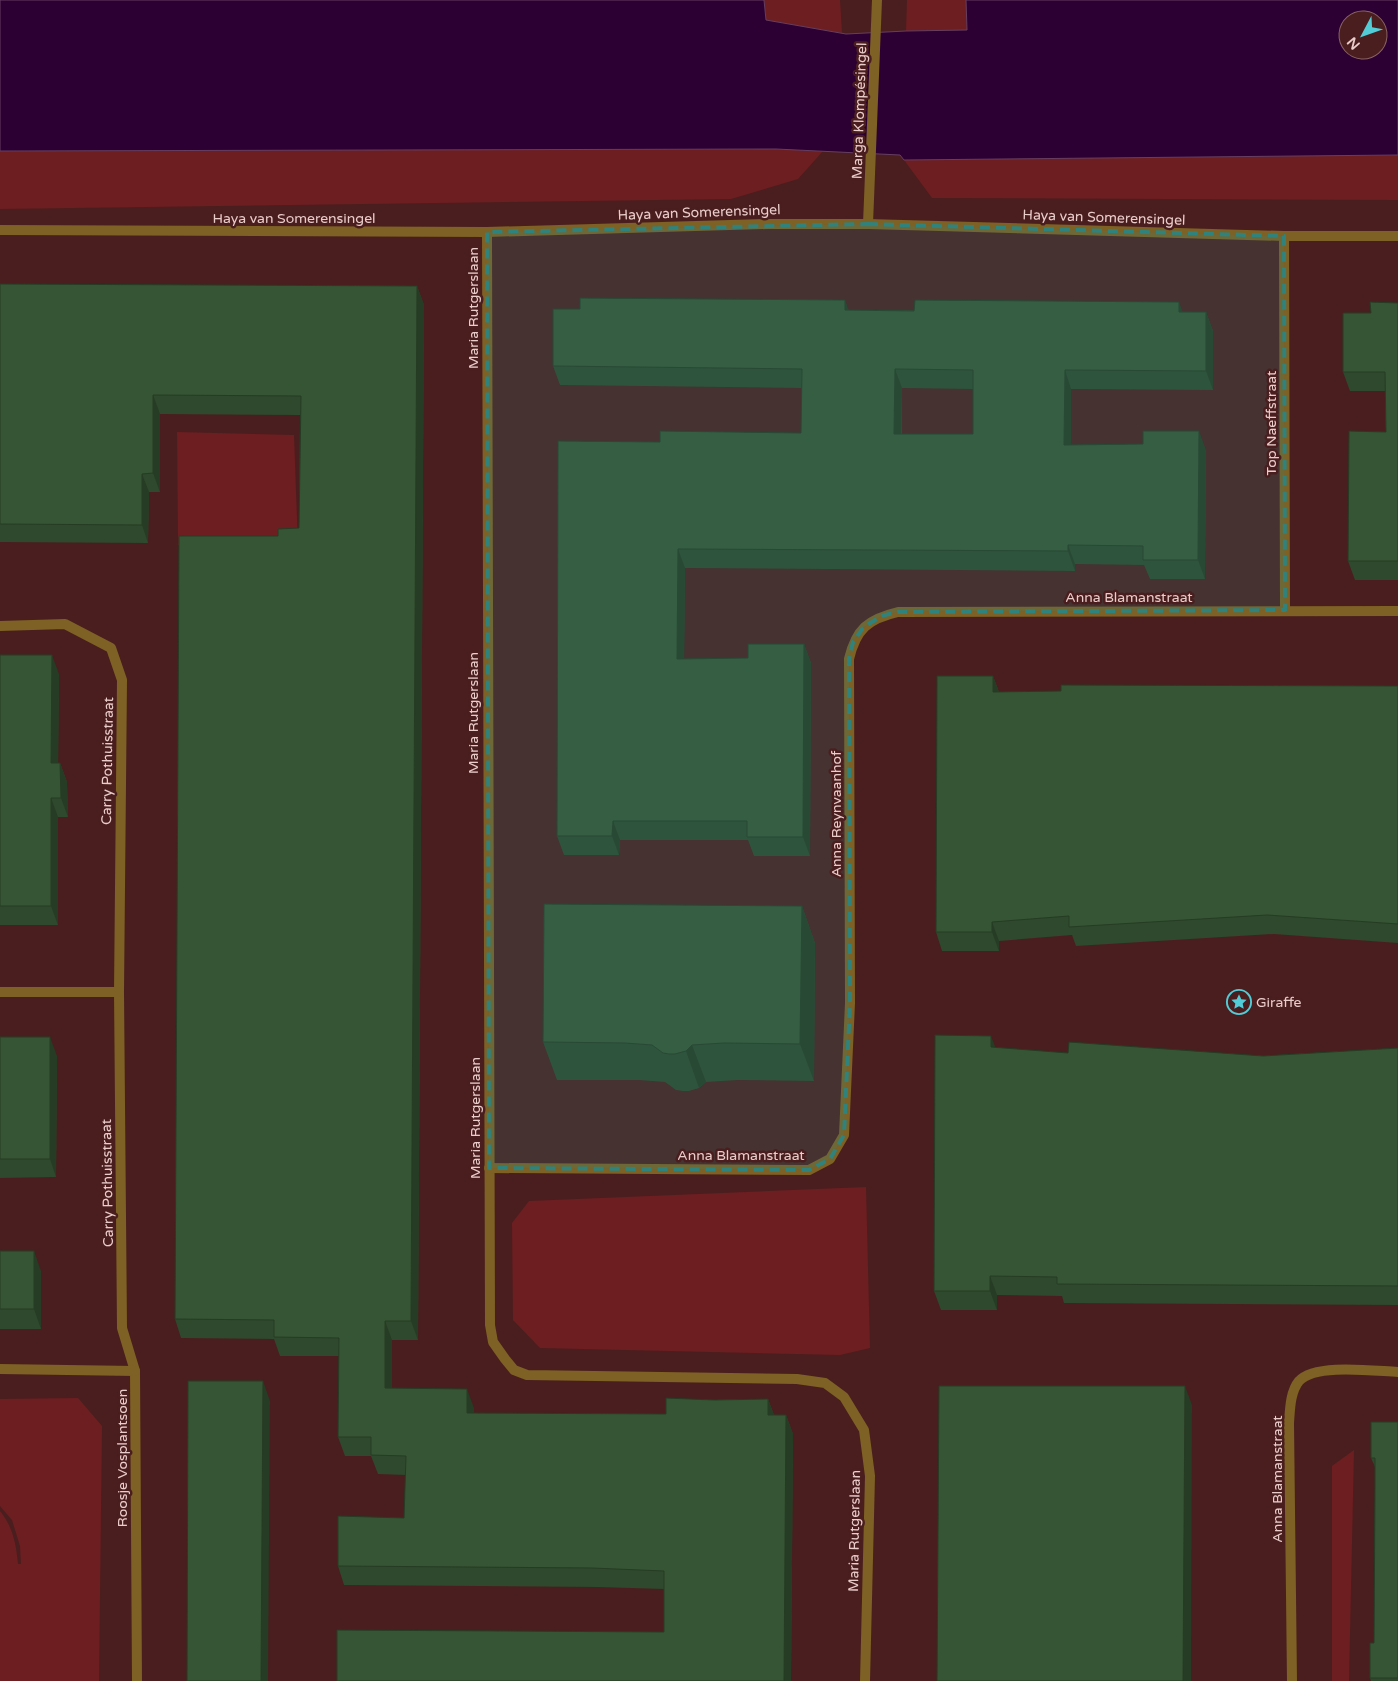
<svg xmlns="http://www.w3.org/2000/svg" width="1398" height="1681" font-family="'Varela Round',sans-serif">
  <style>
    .green { fill: #6d1e21 }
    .water { fill: #2d0034; stroke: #663e61; fill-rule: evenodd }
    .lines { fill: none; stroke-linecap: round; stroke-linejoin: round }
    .minor { stroke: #7e6125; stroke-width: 10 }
    .tertiary { stroke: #7e6125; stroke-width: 10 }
    .wall { fill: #2e492d; fill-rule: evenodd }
    .shaded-wall { fill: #263c24 }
    .building { fill: #365534; stroke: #263c24; fill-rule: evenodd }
    .marked { fill: #30837c; fill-opacity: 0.2; stroke: #30837c; stroke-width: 4; stroke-dasharray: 10 6; stroke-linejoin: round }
    .labels { text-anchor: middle; stroke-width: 5; stroke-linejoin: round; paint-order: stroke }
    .street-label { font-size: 14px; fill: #eacdcb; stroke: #4a1e1e }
    .poi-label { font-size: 14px; fill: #eacdcb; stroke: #4a1e1e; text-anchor: start }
  </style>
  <rect width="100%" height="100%" fill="#4a1e1e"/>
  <g class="green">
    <path d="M 764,0 L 840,0 L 842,33 L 766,20 Z"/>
    <path d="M 907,0 L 966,0 L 967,30 L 906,31 Z"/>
    <path d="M 776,149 L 823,151 L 798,179 L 731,199 L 0,209 L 0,151 Z"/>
    <path d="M 1398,155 L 1398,200 L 932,198 L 904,160 Z"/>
    <path d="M 177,432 L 294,435 L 298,547 L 178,545 Z"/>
    <path d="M 866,1187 L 870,1348 L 840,1355 L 540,1348 L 513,1320 L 512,1223 L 529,1201 Z"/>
    <path d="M 78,1398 L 102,1426 L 99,1681 L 0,1681 L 0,1511 C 13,1527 16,1544 18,1564 L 21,1564 L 20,1546 L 12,1520 L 0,1506 L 0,1399 Z"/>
    <path d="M 1354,1450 L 1349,1681 L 1332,1681 L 1332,1466 Z"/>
  </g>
  <path class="water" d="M 0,0 L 764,0 L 766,20 L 846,34 L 906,31 L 967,30 L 966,0 L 1398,0 L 1398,155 L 904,160 L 900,155 L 776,149 L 0,151 ZM 1348,20 L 1378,20 L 1378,50 L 1348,50 Z"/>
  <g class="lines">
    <g class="minor">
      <path d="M 868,224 L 877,0"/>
      <path d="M 487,232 L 490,1325 L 493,1342 L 505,1359 L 514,1370 L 527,1375 L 797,1379 L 825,1383 L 844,1397 L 864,1430 L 870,1476 L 865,1681"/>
      <path d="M 1284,236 L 1285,610"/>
      <path d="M 0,626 L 65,624 L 111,648 L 122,680 L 119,992 L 122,1328 L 135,1371 L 137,1681"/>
      <path d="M 0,992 L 119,992"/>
      <path d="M 489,1168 L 809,1170 L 830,1159 L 844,1135 L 850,1003 L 849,659 C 856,629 868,619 898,612 L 1398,611"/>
      <path d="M 0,1369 L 135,1371"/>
      <path d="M 1292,1681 L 1289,1423 C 1290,1410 1290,1392 1299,1381 C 1315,1363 1374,1371 1398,1372"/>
    </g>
    <path class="tertiary" d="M 0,230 L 487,232 L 768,224 L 868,224 L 1284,236 L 1398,236"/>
  </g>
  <g class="wall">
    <path d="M 0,284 L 417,286 L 424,305 L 418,1340 L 392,1340 L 392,1388 L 474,1408 L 474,1413 L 666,1414 L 714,1400 L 768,1399 L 774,1415 L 786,1415 L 793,1434 L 791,1681 L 337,1681 L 664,1632 L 664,1589 L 598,1587 L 344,1585 L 338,1566 L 404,1518 L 406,1475 L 378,1474 L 371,1456 L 345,1456 L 338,1437 L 339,1356 L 280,1356 L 274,1339 L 181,1338 L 175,1319 L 278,536 L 299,528 L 300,415 L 160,414 L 160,492 L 149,492 L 148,543 L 0,542 Z"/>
    <path d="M 1398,303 L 1398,580 L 1355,580 L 1348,561 L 1386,432 L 1385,391 L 1350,391 L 1343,372 L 1371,313 Z"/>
    <path d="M 849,310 L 1206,312 L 1213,331 L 1213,390 L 1071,389 L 1071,445 L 1206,450 L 1205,579 L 1150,579 L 1144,565 L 1075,564 L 1075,571 L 685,568 L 684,659 L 748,658 L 804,644 L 811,663 L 810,856 L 754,856 L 748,840 L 620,840 L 619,855 L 564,855 L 557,836 L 660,442 L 801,433 L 802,388 L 560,385 L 553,366 ZM 902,388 L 973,389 L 973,434 L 902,434 Z"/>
    <path d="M 0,655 L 59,674 L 58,763 L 60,763 L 67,782 L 68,817 L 58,817 L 58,925 L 0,925 Z"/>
    <path d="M 993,676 L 999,692 L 1398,686 L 1398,943 L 1274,934 L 1076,946 L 1072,935 L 999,941 L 999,951 L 942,951 L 936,932 Z"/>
    <path d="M 802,906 L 815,943 L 814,1081 L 738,1080 L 706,1082 L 699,1088 L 689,1091 L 683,1091 L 676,1090 L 665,1082 L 639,1080 L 557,1080 L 543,1042 Z"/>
    <path d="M 0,1037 L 57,1056 L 56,1177 L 0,1178 Z"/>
    <path d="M 996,1048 L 1068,1053 L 1263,1056 L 1398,1048 L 1398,1305 L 1064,1303 L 1062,1296 L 997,1295 L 997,1310 L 941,1310 L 934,1291 Z"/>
    <path d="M 0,1251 L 41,1271 L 41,1329 L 0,1329 Z"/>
    <path d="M 1398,1422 L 1398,1681 L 1371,1681 L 1370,1678 L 1374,1643 L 1375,1467 L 1371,1458 Z"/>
  </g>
  <g class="shaded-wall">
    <path d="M 417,286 L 424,305 L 418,1340 L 411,1321 Z"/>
    <path d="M 845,300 L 852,319 L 845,310 Z"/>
    <path d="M 1179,302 L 1186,321 L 1179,312 Z"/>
    <path d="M 1206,312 L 1213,331 L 1213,390 L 1206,371 Z"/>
    <path d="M 895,369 L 902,388 L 901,453 L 894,434 Z"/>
    <path d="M 1065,370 L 1071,389 L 1071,464 L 1064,445 Z"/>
    <path d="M 153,395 L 160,414 L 160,492 L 153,473 Z"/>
    <path d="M 1199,431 L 1206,450 L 1205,579 L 1198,560 Z"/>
    <path d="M 142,474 L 149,492 L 148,543 L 142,525 Z"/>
    <path d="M 1068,545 L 1075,564 L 1075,571 L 1068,551 Z"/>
    <path d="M 678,549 L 685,568 L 684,678 L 677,659 Z"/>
    <path d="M 804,644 L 811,663 L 810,856 L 803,837 Z"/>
    <path d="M 52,655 L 59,674 L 58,782 L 51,763 Z"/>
    <path d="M 993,676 L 1000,695 L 993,692 Z"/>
    <path d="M 60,763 L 67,782 L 68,817 L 61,798 Z"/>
    <path d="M 51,798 L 58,817 L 58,925 L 51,906 Z"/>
    <path d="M 613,821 L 620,840 L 619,855 L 612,836 Z"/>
    <path d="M 802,906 L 815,943 L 814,1081 L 800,1044 Z"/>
    <path d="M 992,922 L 999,941 L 999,951 L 992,932 Z"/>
    <path d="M 991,1036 L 998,1054 L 991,1047 Z"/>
    <path d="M 50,1037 L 57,1056 L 56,1177 L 50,1159 Z"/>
    <path d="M 692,1045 L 706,1082 L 699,1088 L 686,1051 Z"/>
    <path d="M 34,1251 L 41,1271 L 41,1329 L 34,1309 Z"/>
    <path d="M 990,1276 L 997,1295 L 997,1310 L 990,1291 Z"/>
    <path d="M 385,1321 L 392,1340 L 392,1407 L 385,1388 Z"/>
    <path d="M 263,1381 L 270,1401 L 268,1681 L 261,1681 Z"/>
    <path d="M 1185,1386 L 1192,1405 L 1191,1681 L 1183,1681 Z"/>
    <path d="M 467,1389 L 474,1408 L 474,1432 L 467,1413 Z"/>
    <path d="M 768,1399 L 775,1418 L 768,1415 Z"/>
    <path d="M 786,1415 L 793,1434 L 791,1681 L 784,1681 Z"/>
  </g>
  <g class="building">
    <path d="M 0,284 L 417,286 L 411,1321 L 385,1321 L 385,1388 L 467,1389 L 467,1413 L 666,1414 L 666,1398 L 714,1400 L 768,1399 L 768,1415 L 786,1415 L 784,1681 L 337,1681 L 337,1630 L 664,1632 L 664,1571 L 592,1568 L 338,1566 L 338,1516 L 404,1518 L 406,1456 L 371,1455 L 371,1437 L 338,1437 L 339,1338 L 274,1337 L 274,1320 L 175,1319 L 179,536 L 278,536 L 278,529 L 299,528 L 301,396 L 153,395 L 153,473 L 142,474 L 142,525 L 0,524 Z"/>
    <path d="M 580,298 L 845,300 L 845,310 L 914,311 L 915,300 L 1179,302 L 1179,312 L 1206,312 L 1206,371 L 1065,370 L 1064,445 L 1143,444 L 1143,431 L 1199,431 L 1198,560 L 1143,560 L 1143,546 L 1068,545 L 1068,551 L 678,549 L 677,659 L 748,658 L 748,644 L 804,644 L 803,837 L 747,837 L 747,821 L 613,821 L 612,836 L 557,836 L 558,441 L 660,442 L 660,431 L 801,433 L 802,369 L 553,366 L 553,309 L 580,309 ZM 895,369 L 973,370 L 973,434 L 894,434 Z"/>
    <path d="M 1370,302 L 1398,303 L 1398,561 L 1348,561 L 1349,431 L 1386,432 L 1385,372 L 1343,372 L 1343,313 L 1371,313 Z"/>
    <path d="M 0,655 L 52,655 L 51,763 L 60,763 L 61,798 L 51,798 L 51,906 L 0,906 Z"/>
    <path d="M 937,676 L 993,676 L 993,692 L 1061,691 L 1061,685 L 1398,686 L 1398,924 L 1267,915 L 1069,927 L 1069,916 L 992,922 L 992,932 L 936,932 Z"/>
    <path d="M 544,904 L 802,906 L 800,1044 L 724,1043 L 692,1045 L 686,1051 L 675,1054 L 669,1054 L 663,1053 L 652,1045 L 625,1043 L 543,1042 Z"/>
    <path d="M 935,1035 L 991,1036 L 991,1047 L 1068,1053 L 1069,1042 L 1263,1056 L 1398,1048 L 1398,1286 L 1057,1284 L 1057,1277 L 990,1276 L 990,1291 L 934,1291 Z"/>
    <rect x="0" y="1037" width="50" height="122"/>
    <rect x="0" y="1251" width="34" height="58"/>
    <path d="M 188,1381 L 263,1381 L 261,1681 L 187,1681 Z"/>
    <path d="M 939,1386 L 1185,1386 L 1183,1681 L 937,1681 Z"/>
    <path d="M 1371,1422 L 1398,1422 L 1398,1678 L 1370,1678 L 1370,1643 L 1374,1643 L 1375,1487 L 1375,1458 L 1371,1458 Z"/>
  </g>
  <path class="marked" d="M 868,224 L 1284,236 L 1285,610 L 898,612 L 881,616 L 863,628 L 853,642 L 849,659 L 850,1003 L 844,1135 L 830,1159 L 809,1170 L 489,1168 L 487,232 Z"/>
  <defs>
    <symbol id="sight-ring" viewBox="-11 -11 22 22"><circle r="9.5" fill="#4a1e1e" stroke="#52ccd6" stroke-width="1.5"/><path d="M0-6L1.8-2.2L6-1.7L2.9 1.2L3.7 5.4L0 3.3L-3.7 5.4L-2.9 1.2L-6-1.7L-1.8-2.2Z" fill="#52ccd6"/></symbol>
  </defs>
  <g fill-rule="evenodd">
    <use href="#sight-ring" x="1225" y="988" width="28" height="28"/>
  </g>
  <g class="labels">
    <g class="street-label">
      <text transform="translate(859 111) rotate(-88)" y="5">Marga Klompésingel</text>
      <text transform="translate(699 212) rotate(-2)" y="5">Haya van Somerensingel</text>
      <text transform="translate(1104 217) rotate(2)" y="5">Haya van Somerensingel</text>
      <text x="294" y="223">Haya van Somerensingel</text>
      <text transform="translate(473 308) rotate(-90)" y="5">Maria Rutgerslaan</text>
      <text transform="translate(1271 423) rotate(-90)" y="5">Top Naeffstraat</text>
      <text x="1129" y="602">Anna Blamanstraat</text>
      <text transform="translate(473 713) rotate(-90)" y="5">Maria Rutgerslaan</text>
      <text transform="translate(107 761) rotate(-89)" y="5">Carry Pothuisstraat</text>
      <text transform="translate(836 814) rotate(-90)" y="5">Anna Reynvaanhof</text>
      <text transform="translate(475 1118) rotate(-90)" y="5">Maria Rutgerslaan</text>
      <text x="741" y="1160">Anna Blamanstraat</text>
      <text transform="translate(107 1183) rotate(-91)" y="5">Carry Pothuisstraat</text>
      <text transform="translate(122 1458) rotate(-90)" y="5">Roosje Vosplantsoen</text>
      <text transform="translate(1277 1479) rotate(-90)" y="5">Anna Blamanstraat</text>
      <text transform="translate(854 1531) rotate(-89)" y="5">Maria Rutgerslaan</text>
    </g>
    <g class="poi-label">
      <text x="1256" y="1007">Giraffe</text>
    </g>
  </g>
  <g transform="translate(1363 35) rotate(229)"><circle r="24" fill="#4a1e1e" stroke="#8a6463"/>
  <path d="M0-4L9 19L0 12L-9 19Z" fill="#52ccd6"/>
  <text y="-8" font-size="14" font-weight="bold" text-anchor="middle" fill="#eacdcb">N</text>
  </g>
</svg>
